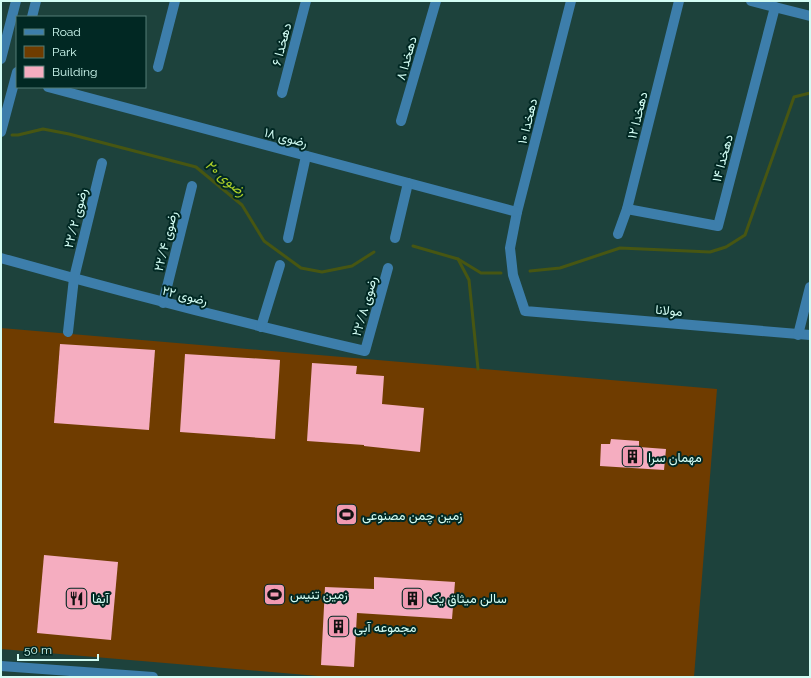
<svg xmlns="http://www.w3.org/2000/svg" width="811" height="678" font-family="Raleway,Vazirmatn,sans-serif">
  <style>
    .green { fill: #6f3c00 }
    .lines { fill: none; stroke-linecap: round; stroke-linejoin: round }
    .stream { stroke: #475612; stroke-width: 3 }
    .building { fill: #f5adc0 }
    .minor { stroke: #3d7eab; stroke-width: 10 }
    .labels { text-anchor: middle; stroke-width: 4; stroke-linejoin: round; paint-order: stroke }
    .street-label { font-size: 13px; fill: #d3fdf4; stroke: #012823 }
    .poi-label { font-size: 13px; fill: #d3fdf4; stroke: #012823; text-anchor: start }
    .water-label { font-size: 14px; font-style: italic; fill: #aed128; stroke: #012823 }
  </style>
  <rect width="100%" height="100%" fill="#1d423c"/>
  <path class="green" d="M 1,328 L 717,389 L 694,677 L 330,677 L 1,649 Z"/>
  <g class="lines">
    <g class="stream">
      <path d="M 12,135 L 18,135 L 43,129 L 69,134 L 196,167 L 242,205 L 264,241 L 301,268 L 322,272 L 352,266 L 374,252"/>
      <path d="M 413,246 L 458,259 L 481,273 L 501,273"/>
      <path d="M 458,259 L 469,280 L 478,369"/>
      <path d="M 530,271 L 560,268 L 620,248 L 710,252 L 726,247 L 745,235 L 794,97 L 810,93"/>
    </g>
  </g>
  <g class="building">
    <path d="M 60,344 L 155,350 L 149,430 L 54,423 Z"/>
    <path d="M 185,354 L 280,360 L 275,439 L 180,432 Z"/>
    <path d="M 312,363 L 357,366 L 356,374 L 384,376 L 382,404 L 424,408 L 420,452 L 364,446 L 364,445 L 307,441 Z"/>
    <path d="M 611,439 L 639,441 L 639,447 L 666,449 L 664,470 L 600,466 L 601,444 L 610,444 Z"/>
    <path d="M 44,555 L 118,562 L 111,640 L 37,633 Z"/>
    <path d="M 374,577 L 455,582 L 452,619 L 357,613 L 354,667 L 321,665 L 325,587 L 374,589 Z"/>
  </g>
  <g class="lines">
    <g class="minor">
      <path d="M 571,1 L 517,212 L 510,248 L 513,275 L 525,311 L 810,335"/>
      <path d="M 751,1 L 810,16"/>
      <path d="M 32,17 L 36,1"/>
      <path d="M 1,59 L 16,1"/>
      <path d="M 158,67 L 175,1"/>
      <path d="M 48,87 L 517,212"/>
      <path d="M 282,93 L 306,1"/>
      <path d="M 401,121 L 436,1"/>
      <path d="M 1,132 L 17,72"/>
      <path d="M 627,209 L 718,226 L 775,7"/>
      <path d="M 618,234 L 627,209 L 679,1"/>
      <path d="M 288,238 L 306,156"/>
      <path d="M 395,238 L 408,183"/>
      <path d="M 1,258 C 122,292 242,323 365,351 L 388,268"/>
      <path d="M 163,303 L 192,186"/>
      <path d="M 261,327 L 280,265"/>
      <path d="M 68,332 L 74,278 L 102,163"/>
      <path d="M 798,335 L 810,287"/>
      <path d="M 1,666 L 153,677"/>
    </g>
  </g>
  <defs>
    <symbol id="building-square" viewBox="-11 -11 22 22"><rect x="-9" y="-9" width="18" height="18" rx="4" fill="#f19ab2" stroke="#012823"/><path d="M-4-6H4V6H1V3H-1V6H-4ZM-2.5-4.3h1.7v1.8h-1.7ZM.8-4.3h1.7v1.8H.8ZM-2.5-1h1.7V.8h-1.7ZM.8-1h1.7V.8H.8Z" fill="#111"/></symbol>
    <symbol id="stadium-square" viewBox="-11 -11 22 22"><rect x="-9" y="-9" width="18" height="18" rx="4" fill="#f19ab2" stroke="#012823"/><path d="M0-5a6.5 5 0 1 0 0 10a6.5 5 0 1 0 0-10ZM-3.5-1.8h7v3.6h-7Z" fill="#111"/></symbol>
    <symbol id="restaurant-square" viewBox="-11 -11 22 22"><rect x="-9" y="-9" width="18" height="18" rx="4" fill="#f19ab2" stroke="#012823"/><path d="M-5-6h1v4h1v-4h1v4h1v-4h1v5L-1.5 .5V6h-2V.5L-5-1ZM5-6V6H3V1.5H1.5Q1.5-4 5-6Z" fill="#111"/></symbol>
  </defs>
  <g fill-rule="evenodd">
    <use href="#building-square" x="620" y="444" width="25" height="25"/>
    <use href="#stadium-square" x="334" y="502" width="25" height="25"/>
    <use href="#stadium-square" x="262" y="582" width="25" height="25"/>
    <use href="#restaurant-square" x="64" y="586" width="25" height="25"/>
    <use href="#building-square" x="400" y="586" width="25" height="25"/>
    <use href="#building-square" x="326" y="614" width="25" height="25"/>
  </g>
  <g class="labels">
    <g class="street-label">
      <text transform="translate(281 44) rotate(-75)" y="5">دهخدا ۶</text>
      <text transform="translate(406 58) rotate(-74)" y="5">دهخدا ۸</text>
      <text transform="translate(637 115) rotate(-76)" y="5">دهخدا ۱۲</text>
      <text transform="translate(527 121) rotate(-76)" y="5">دهخدا ۱۰</text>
      <text transform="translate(286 137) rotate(15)" y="5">رضوی ۱۸</text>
      <text transform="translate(722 158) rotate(-75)" y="5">دهخدا ۱۴</text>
      <text transform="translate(75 218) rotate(-76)" y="5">رضوی ۲۲/۲</text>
      <text transform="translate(165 241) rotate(-76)" y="5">رضوی ۲۲/۴</text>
      <text transform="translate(185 295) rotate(14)" y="5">رضوی ۲۲</text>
      <text transform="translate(364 306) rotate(-74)" y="5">رضوی ۲۲/۸</text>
      <text transform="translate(669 310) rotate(5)" y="5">مولانا</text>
    </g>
    <g class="poi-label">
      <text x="648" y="462">مهمان سرا</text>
      <text x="362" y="520">زمین چمن مصنوعی</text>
      <text x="290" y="599">زمین تنیس</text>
      <text x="92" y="603">آبفا</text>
      <text x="428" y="603">سالن میثاق یک</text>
      <text x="354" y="632">مجموعه آبی</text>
    </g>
    <g class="water-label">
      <text transform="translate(226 178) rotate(40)" y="5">رضوی ۲۰</text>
    </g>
  </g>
  <rect width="811" height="678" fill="none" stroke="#d3fdf4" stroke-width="4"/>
  <rect x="16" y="16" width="130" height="72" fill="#012823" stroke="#557d77"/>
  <rect x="24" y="29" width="20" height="6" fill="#3d7eab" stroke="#557d77"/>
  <text x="52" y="36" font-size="12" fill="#d3fdf4">Road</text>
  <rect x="24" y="46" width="20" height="12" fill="#6f3c00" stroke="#557d77"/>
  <text x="52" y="56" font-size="12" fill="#d3fdf4">Park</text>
  <rect x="24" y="66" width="20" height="12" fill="#f5adc0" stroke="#557d77"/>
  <text x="52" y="76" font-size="12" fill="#d3fdf4">Building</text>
  <path d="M18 654v6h80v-6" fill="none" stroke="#d3fdf4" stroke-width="2"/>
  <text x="24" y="654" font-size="12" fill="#d3fdf4" stroke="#012823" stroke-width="3" paint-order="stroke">50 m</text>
</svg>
